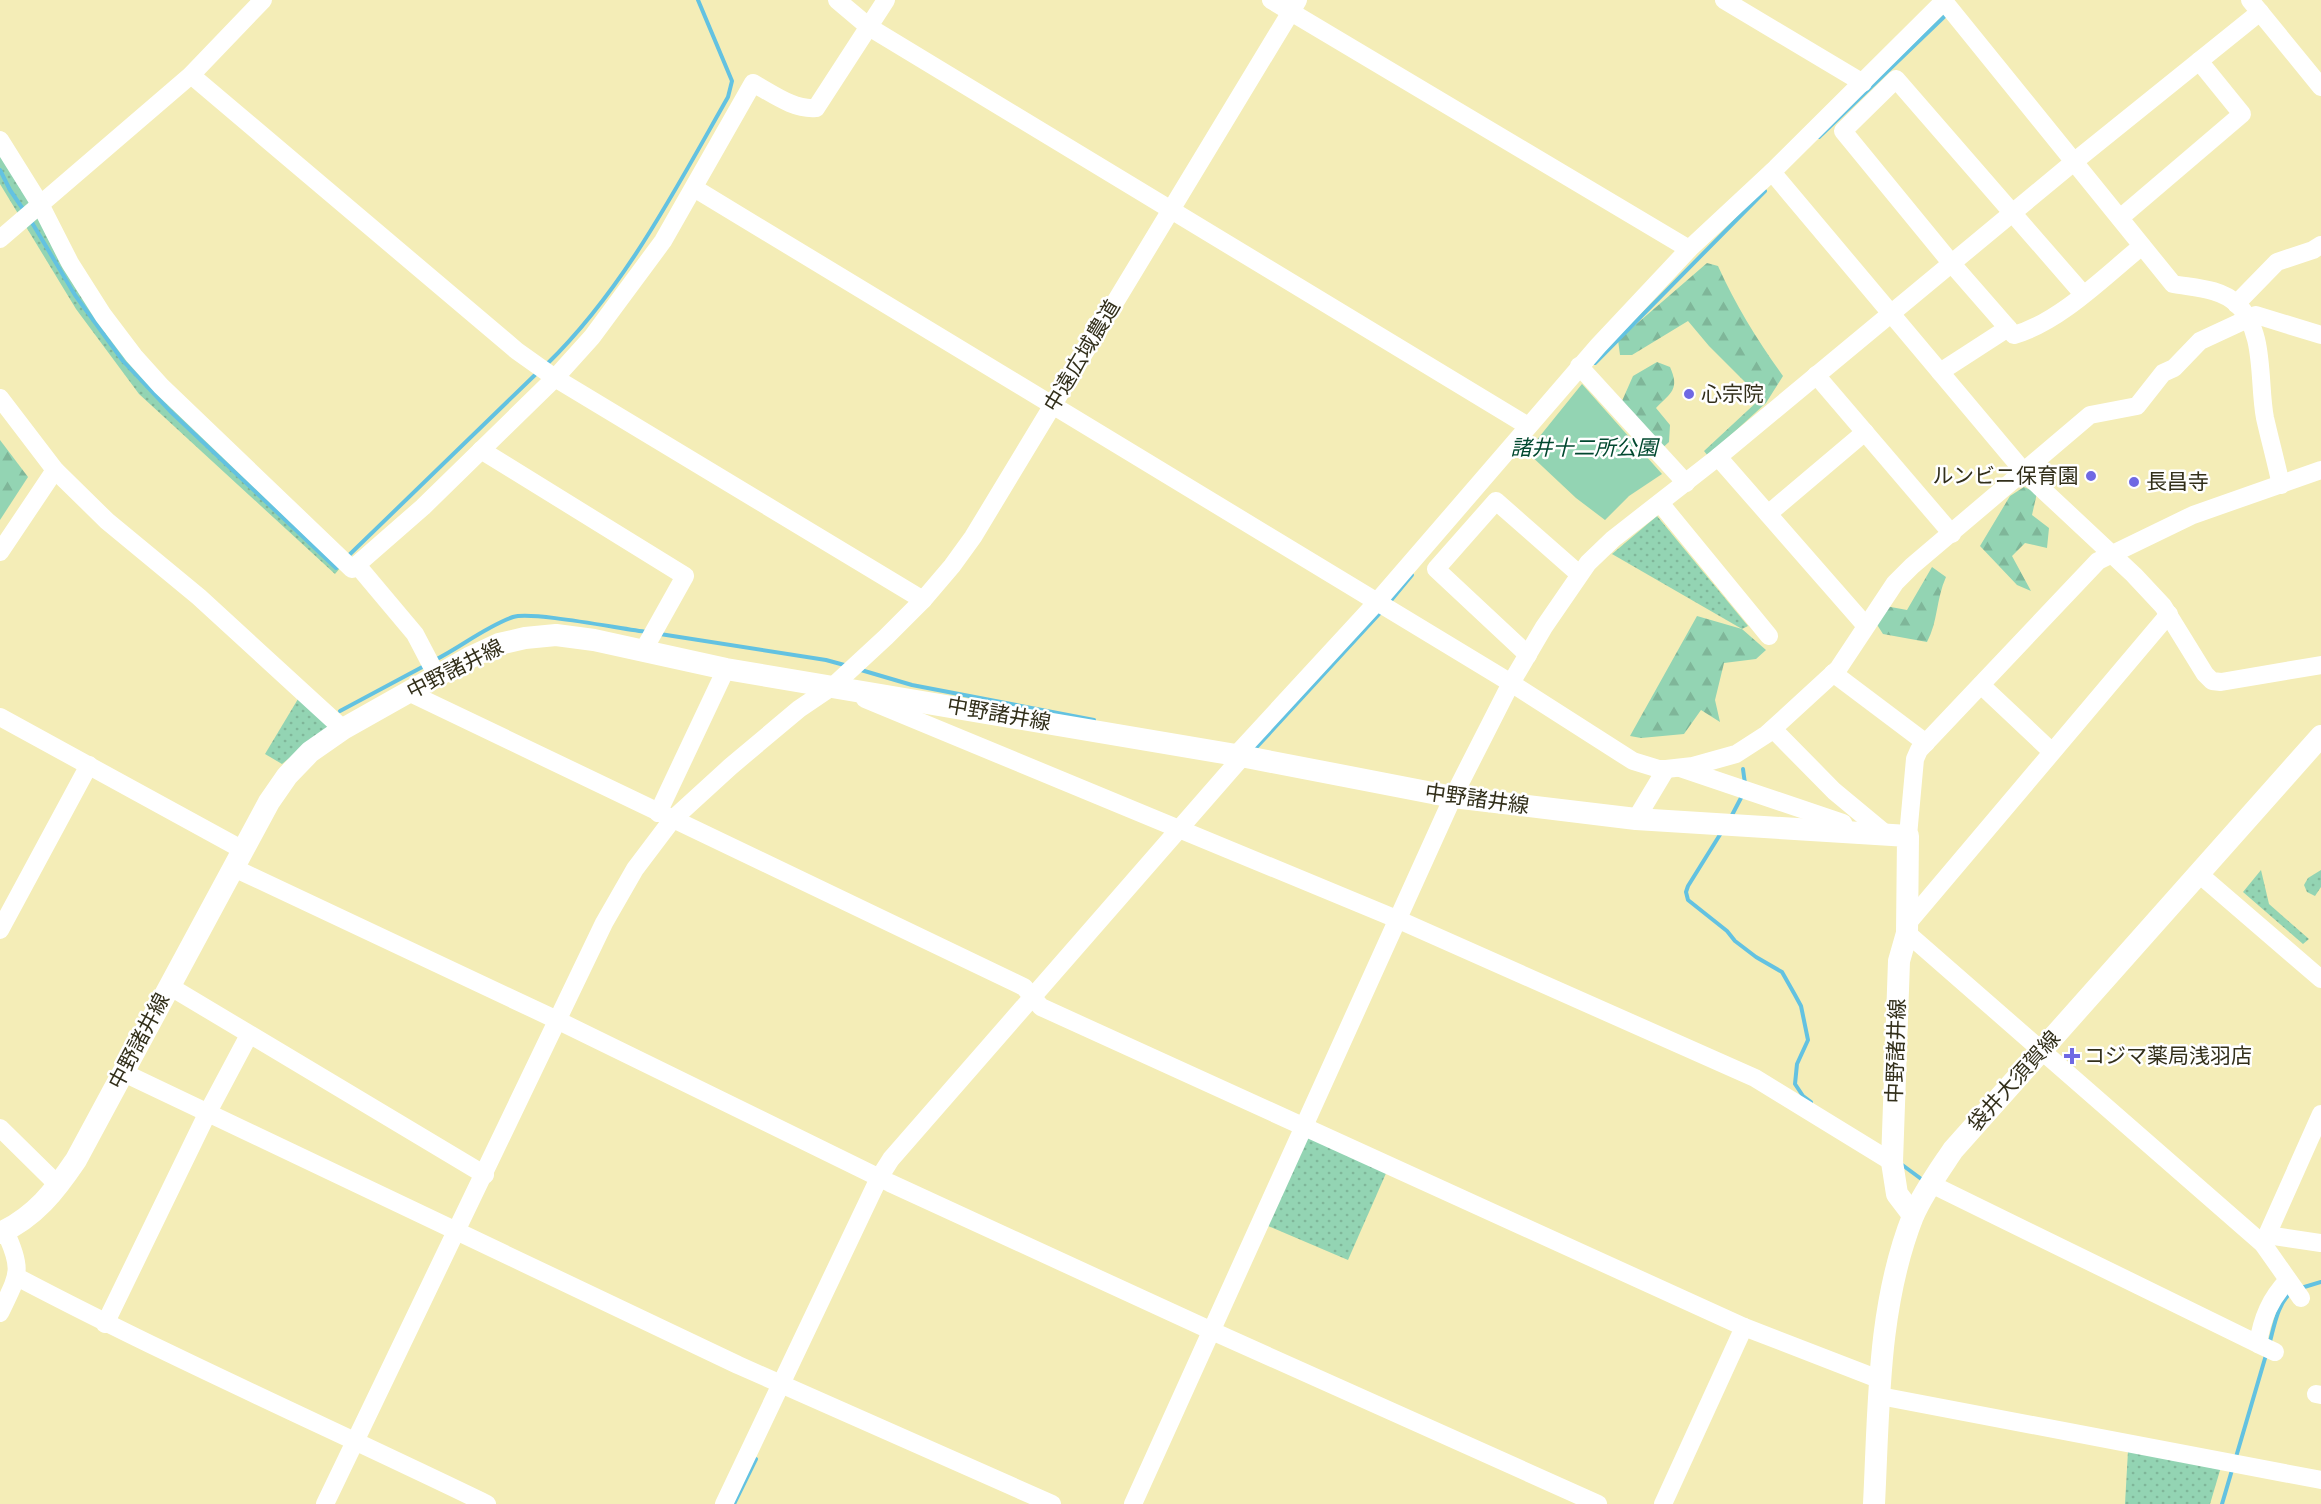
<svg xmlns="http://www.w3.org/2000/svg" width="2321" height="1504" font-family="Lora,'Noto Sans JP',serif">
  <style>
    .grass { fill: url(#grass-dots) }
    .forest { fill: url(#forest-firs) }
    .park { fill: #93d4b3 }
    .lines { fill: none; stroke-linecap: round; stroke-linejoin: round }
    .stream { stroke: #63c2e1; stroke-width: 4 }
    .minor { stroke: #fff; stroke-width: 18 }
    .major { stroke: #fff; stroke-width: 22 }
    .poi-dot { fill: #6f69e3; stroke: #fff; stroke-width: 2 }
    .labels { text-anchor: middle; stroke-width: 5; stroke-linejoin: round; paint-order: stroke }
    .street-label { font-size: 21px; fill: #322f1a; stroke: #fff }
    .poi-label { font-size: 21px; fill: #322f1a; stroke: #fff; text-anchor: start }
    .park-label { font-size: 21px; font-style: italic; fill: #01482f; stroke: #fff }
  </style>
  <defs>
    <pattern id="grass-dots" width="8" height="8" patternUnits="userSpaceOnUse" patternTransform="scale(1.5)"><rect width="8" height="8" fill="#93d4b3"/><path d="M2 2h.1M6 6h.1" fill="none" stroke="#7fb699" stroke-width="1.8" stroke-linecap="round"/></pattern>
    <pattern id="forest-firs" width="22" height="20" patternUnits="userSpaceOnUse" patternTransform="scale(1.5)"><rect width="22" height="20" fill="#93d4b3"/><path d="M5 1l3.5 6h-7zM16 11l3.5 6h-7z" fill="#7fb699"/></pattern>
  </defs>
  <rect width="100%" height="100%" fill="#f4edb7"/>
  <g class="grass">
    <path d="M 0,140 L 134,356 L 345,562 L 335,574 L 139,394 L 76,309 L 0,184 Z"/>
    <path d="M 1657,516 L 1748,626 L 1742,629 L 1612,554 Z"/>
    <path d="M 298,699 L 329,726 L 282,764 L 265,754 Z"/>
    <path d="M 2261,870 L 2269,904 L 2309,939 L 2303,944 L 2243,892 Z"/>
    <path d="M 2321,870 L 2321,887 L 2315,896 L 2307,892 L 2304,885 L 2308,878 Z"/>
    <path d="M 1308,1135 L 1387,1171 L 1348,1260 L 1268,1226 Z"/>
    <path d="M 2128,1451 L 2221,1467 L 2210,1504 L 2125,1504 Z"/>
  </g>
  <g class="forest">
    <path d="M 1707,263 L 1718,266 C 1736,306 1758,341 1783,376 L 1766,403 L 1708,456 L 1704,451 L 1761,398 L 1709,346 L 1688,321 L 1632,355 L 1620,355 L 1618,340 Z"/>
    <path d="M 1657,362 L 1670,367 C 1680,389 1671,393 1656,408 L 1670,425 L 1669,442 L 1658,452 L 1622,401 L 1633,376 Z"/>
    <path d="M 0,440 L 28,477 L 0,520 Z"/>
    <path d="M 2024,487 L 2037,493 L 2032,515 L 2049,528 L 2047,548 L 2025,543 L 2012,556 L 2031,591 L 2017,585 L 1980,546 L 2010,496 Z"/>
    <path d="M 1932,567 L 1946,577 C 1936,599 1938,622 1927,642 L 1883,634 L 1872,617 L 1880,605 L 1907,610 Z"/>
    <path d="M 1697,616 L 1742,629 L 1766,650 L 1756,659 L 1724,663 L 1715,700 L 1720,722 L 1701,710 L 1684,734 L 1641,738 L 1630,736 Z"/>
  </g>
  <path class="park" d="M 1582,384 L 1662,474 L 1629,496 L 1605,520 L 1576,498 L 1527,452 Z"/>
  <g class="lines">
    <g class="stream">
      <path d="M 1819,137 L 1948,13"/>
      <path d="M 0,170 L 10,190 L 25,212"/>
      <path d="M 31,221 L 75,295 L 123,361 L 170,411 L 336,568 L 339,565"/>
      <path d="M 1595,363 L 1765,191"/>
      <path d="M 547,364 C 624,289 675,190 728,97 L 732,81 L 698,0"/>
      <path d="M 346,558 L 537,373"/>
      <path d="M 1388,604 L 1412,575"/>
      <path d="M 660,634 L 826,660 L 848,666"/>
      <path d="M 435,660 C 461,647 485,627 513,617 C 532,611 621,629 647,632"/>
      <path d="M 861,670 L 912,685 L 1094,720"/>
      <path d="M 340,711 L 426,665"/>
      <path d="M 1254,750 L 1381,612"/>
      <path d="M 1743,769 L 1745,784"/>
      <path d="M 1731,817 L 1743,794"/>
      <path d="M 1721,833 L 1688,886 L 1686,892 L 1688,900 L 1727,931 L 1735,941 L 1756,957 L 1782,972 L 1795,995 L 1801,1006 L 1808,1040 L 1797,1064 L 1795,1084 L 1803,1096 L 1811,1102"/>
      <path d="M 1901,1164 L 1924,1181"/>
      <path d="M 2301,1288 L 2321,1282"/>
      <path d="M 2269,1345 C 2274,1328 2277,1303 2292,1292"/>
      <path d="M 2236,1457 L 2266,1355"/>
      <path d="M 734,1504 L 756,1459"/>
      <path d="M 2222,1504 L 2232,1470"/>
    </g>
    <g class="minor">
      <path d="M 837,0 L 869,27 L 1528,426"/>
      <path d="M 1271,0 L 1689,249"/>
      <path d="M 1724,0 L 1863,83"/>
      <path d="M 1943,0 L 2173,284 C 2195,288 2220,288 2237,304 C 2266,331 2258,382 2265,418 C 2270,440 2276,462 2281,485"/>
      <path d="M 2250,0 L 2321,87"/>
      <path d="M 191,75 L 517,351 L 555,378 L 923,600"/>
      <path d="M 0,140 L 40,204 L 70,263 L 103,315 L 134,356 L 161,386 L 352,569 L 423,507 L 555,378 L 592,337 L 663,241 L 753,83 C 773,94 794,110 816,108 L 886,0"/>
      <path d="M 1772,172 L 2025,473 L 2134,575 L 2163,606 L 2205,674 L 2212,681 L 2221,682 L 2321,665"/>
      <path d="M 694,188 L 1511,683 L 1633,761 L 1659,769 L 1666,769 L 1693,766 L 1736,754 L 1767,734 L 1838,669 L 1895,583 L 1912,566 L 2090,415 L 2137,406 L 2163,373 L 2174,368 L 2200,341 L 2256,315 L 2321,335"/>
      <path d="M 2120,218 L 2242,114 L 2199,61"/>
      <path d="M 0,239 L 191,75 L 263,0"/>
      <path d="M 2083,294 L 1896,79 L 1843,131 L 1952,264 L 2014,335 C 2060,322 2105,276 2142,246"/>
      <path d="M 2236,304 L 2277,262 L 2313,250 L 2321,245"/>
      <path d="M 1579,366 L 1686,483"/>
      <path d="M 1940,372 L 2008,328"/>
      <path d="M 1816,375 L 1952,534"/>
      <path d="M 0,398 L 55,470 L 107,521 L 199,597 L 343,729"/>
      <path d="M 481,450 L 685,576 L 643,651"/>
      <path d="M 1718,457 L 1866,626"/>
      <path d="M 1660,503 L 1769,636"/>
      <path d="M 1768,514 L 1865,432"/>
      <path d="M 0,552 L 55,470"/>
      <path d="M 357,565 L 415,634 L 437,676"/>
      <path d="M 1528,655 L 1436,569 L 1496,501 L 1579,574"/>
      <path d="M 1833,673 L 1926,743"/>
      <path d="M 1981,685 L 2051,751"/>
      <path d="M 408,692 L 1024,987 L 1041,1007 L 1744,1327 L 1881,1380"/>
      <path d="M 865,699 L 1399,920 L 1755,1078 L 1892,1162"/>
      <path d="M 0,717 L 243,850"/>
      <path d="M 1773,729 L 1834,791 L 1887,835"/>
      <path d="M 1236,755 L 1376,603 L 1598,346 L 1689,249 L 1776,168 L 1945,0"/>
      <path d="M 1680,768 L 1843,823 L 1848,834"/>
      <path d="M 658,813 L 726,669"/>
      <path d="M 1636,819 L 1666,769"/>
      <path d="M 1908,836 L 1915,759 L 1919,750 L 2098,561 L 2193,515 L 2321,470"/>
      <path d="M 234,868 L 557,1020 L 890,1183 L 1212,1331 L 1598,1504"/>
      <path d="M 2199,874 L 2321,979"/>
      <path d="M 1907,924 L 2169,614"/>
      <path d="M 0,930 L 89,765"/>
      <path d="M 1907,933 L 2263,1244 L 2301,1298"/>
      <path d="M 169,986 L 485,1175"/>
      <path d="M 122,1072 L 738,1365 L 1052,1504"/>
      <path d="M 0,1128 L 59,1186"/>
      <path d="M 1931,1184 L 2258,1344 C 2262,1318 2270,1299 2288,1280"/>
      <path d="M 2267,1235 L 2321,1243"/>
      <path d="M 2263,1244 L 2321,1114"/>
      <path d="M 17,1277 C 171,1358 330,1428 487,1504"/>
      <path d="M 0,1313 C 18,1275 24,1271 5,1231"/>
      <path d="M 105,1324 L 208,1112 L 249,1035"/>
      <path d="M 2258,1344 L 2275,1352"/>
      <path d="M 2316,1394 L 2321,1395"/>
      <path d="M 1880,1396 L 2321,1480"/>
      <path d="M 325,1504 L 604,923 L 635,869 L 672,820 L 730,767 L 799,709 L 833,686 L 886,637 L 923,600 L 952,566 L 973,537 L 1298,0"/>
      <path d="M 724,1504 L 879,1178 L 891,1159 L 1242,757"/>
      <path d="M 1133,1504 L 1453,797 L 1511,683 L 1544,627 L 1588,563 L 1613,539 L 1718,457 L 2075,161 L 2260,12"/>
      <path d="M 1663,1504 L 1744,1327"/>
    </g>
    <g class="major">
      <path d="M 0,1233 C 35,1217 55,1191 76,1160 L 269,802 L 287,776 L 310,752 L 343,729 L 469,658 L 499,644 L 525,638 L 556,635 L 594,640 L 726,669 L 1236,755 L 1453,797 L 1636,819 L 1908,836 L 1907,933 L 1899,961 L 1892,1162 L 1897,1194 L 1913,1215"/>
      <path d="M 1874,1504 C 1879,1408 1877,1307 1913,1216 C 1923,1193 1939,1171 1953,1150 L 2321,736"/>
    </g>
  </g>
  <g class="poi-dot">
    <circle cx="1689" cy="394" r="6"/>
    <circle cx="2091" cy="476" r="6"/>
    <circle cx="2134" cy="482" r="6"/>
    <path d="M2069 1047h6v6h6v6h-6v6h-6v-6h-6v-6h6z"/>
  </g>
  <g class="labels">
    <g class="street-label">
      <text transform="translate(1082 356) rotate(-59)" y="7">中遠広域農道</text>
      <text transform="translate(455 669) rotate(-27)" y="7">中野諸井線</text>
      <text transform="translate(999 714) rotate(10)" y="7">中野諸井線</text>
      <text transform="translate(1477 799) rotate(8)" y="7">中野諸井線</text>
      <text transform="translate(139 1041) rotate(-62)" y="7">中野諸井線</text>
      <text transform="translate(1896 1051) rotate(-88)" y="7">中野諸井線</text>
      <text transform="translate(2014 1081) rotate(-48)" y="7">袋井大須賀線</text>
    </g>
    <g class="poi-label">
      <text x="1701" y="401">心宗院</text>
      <text x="2079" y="483" text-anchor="end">ルンビニ保育園</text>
      <text x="2146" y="489">長昌寺</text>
      <text x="2084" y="1063">コジマ薬局浅羽店</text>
    </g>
    <g class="park-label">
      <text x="1584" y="455">諸井十二所公園</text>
    </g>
  </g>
</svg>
